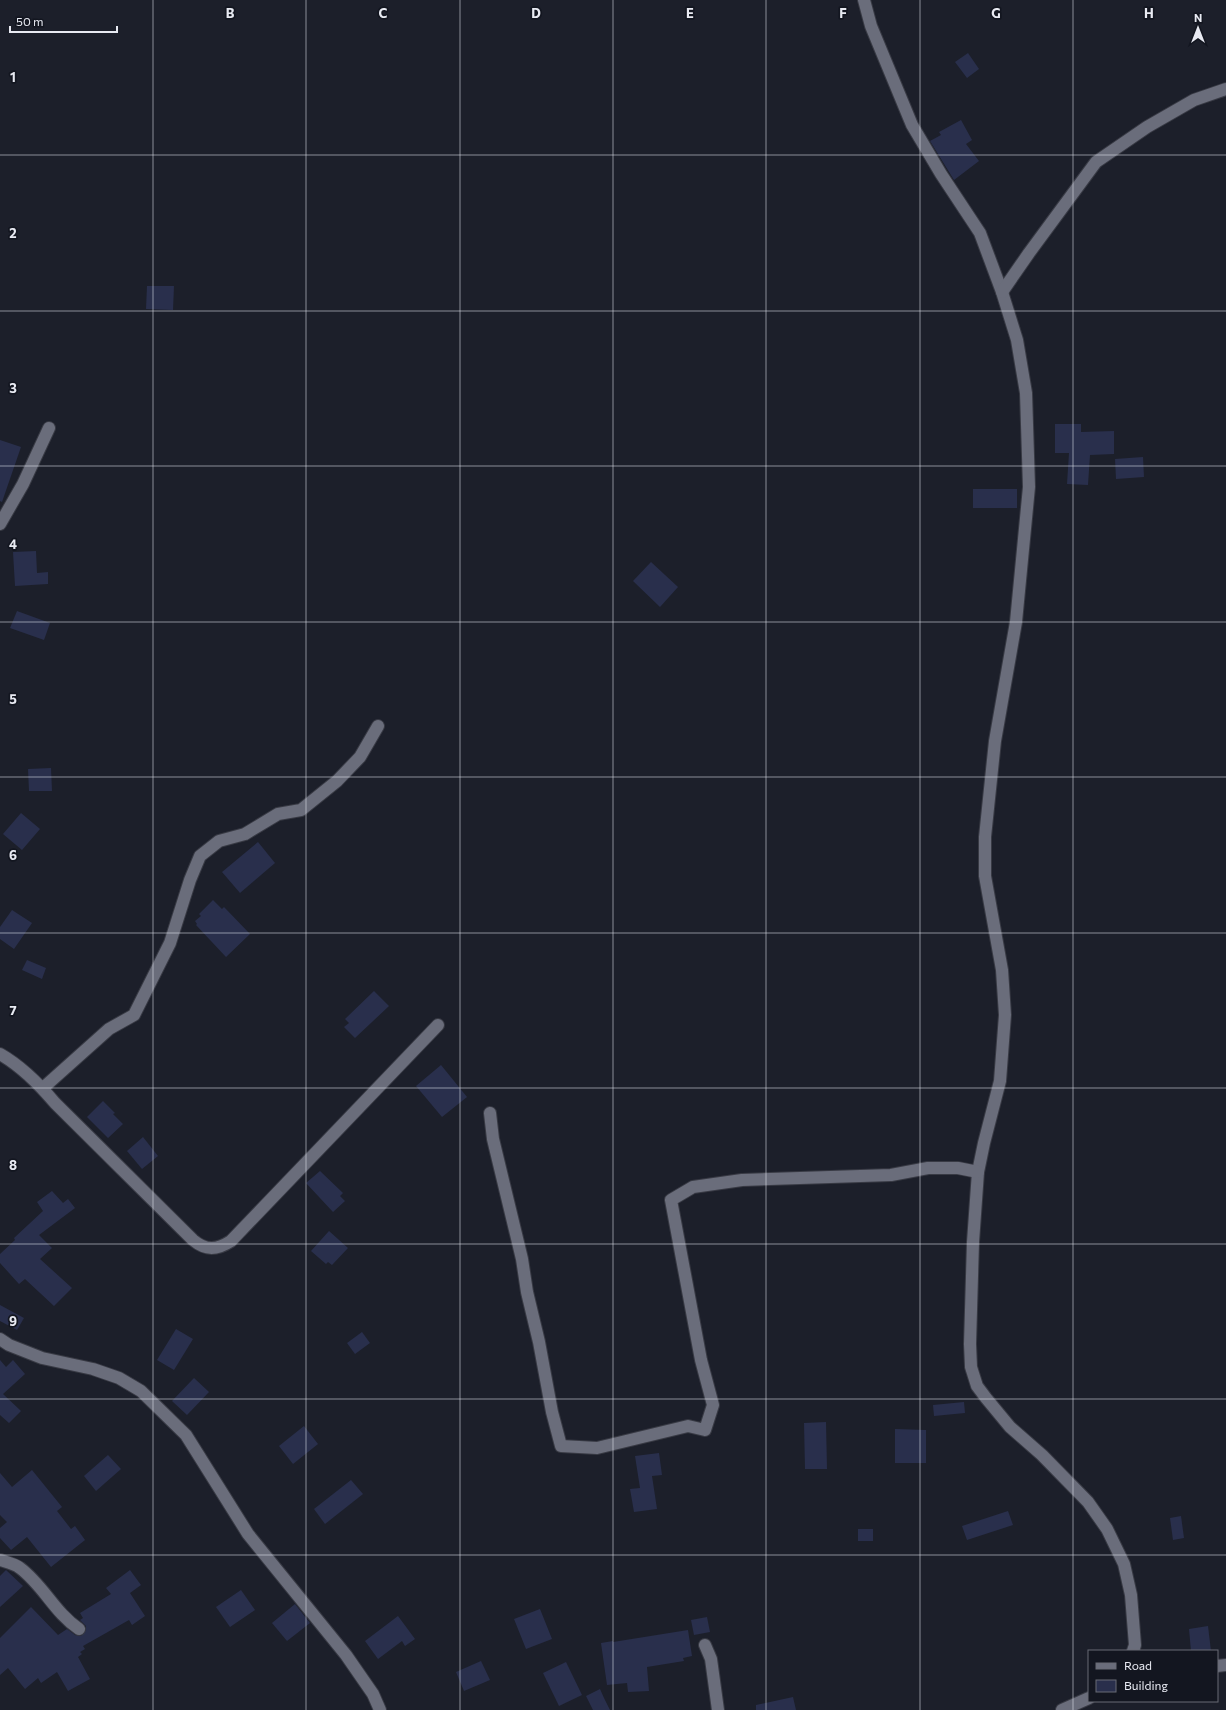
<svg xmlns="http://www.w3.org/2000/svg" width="1226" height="1710" font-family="Commissioner,sans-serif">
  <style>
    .building { fill: #292f4c }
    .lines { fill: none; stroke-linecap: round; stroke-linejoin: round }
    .minor-casing { stroke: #383a44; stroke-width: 14 }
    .minor { stroke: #6a6d7b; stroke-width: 12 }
    .grid { fill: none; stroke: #e8eaf2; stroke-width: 1; stroke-opacity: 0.55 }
    .grid-label { font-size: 13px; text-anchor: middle; font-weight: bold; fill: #e8eaf2; stroke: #131620; stroke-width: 3.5; stroke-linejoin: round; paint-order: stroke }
  </style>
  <rect width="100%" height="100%" fill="#1c1f2a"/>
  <g class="building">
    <path d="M 968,53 L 979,69 L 967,78 L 955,62 Z"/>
    <path d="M 961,120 L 972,140 L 966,144 L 979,161 L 954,180 L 930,141 L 941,135 L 939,132 Z"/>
    <path d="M 147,286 L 174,286 L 173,310 L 146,309 Z"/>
    <path d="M 1055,424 L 1081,424 L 1081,432 L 1114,431 L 1114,454 L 1090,455 L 1088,485 L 1067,484 L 1069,453 L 1055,453 Z"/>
    <path d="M 0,440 L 21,447 L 2,502 L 0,501 Z"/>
    <path d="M 1143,457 L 1144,477 L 1116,479 L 1115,459 Z"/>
    <rect x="973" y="489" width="44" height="19"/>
    <path d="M 36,551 L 37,573 L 48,572 L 48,584 L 15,586 L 13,552 Z"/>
    <path d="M 651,562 L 678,587 L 660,607 L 633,581 Z"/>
    <path d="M 17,611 L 50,623 L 44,640 L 10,628 Z"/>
    <path d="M 51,768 L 52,791 L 29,791 L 28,769 Z"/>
    <path d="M 21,813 L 40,829 L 22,850 L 3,834 Z"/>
    <path d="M 258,842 L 275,863 L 240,893 L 222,872 Z"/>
    <path d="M 213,900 L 222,909 L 224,907 L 250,934 L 226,957 L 196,925 L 197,924 L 195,921 L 201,916 L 199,914 Z"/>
    <path d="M 12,910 L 32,923 L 14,949 L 0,939 L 0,927 Z"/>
    <path d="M 27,960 L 46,968 L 42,979 L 22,970 Z"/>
    <path d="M 374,991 L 389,1006 L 355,1038 L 344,1027 L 349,1023 L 345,1019 Z"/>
    <path d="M 441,1065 L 467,1097 L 442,1117 L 416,1086 Z"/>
    <path d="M 103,1101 L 115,1113 L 113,1114 L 123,1124 L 108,1138 L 87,1117 Z"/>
    <path d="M 143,1137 L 158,1156 L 142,1169 L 127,1151 Z"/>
    <path d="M 320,1171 L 343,1193 L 340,1196 L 345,1201 L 333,1212 L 306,1183 Z"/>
    <path d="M 52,1191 L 63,1203 L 68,1199 L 75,1208 L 39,1235 L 52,1248 L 40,1259 L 72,1288 L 54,1306 L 25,1279 L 19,1284 L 0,1263 L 0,1254 L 15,1240 L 14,1238 L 43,1211 L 37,1202 Z"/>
    <path d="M 329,1231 L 348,1248 L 332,1265 L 328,1262 L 326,1264 L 311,1251 Z"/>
    <path d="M 0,1305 L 24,1318 L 17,1330 L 0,1321 Z"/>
    <path d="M 176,1329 L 193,1339 L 174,1370 L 157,1360 Z"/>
    <path d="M 362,1332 L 370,1343 L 355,1354 L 347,1343 Z"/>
    <path d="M 0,1360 L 6,1367 L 13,1360 L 25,1374 L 3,1394 L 21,1411 L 9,1423 L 0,1415 Z"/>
    <path d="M 194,1378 L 209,1392 L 187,1415 L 172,1401 Z"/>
    <path d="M 964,1402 L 965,1413 L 934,1416 L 933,1405 Z"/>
    <path d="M 826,1422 L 827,1469 L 805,1469 L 804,1423 Z"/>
    <path d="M 304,1426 L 318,1444 L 293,1464 L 279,1446 Z"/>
    <path d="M 895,1429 L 926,1430 L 926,1463 L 895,1463 Z"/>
    <path d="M 659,1453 L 662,1475 L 652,1476 L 657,1509 L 634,1512 L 630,1489 L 640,1488 L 635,1456 Z"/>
    <path d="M 108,1455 L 121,1469 L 96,1491 L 84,1476 Z"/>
    <path d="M 32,1470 L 62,1507 L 57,1511 L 71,1529 L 75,1526 L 85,1540 L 51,1567 L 27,1537 L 11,1550 L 0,1538 L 0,1528 L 7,1522 L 0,1515 L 0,1473 L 12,1487 Z"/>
    <path d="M 351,1480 L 363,1494 L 325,1524 L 314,1509 Z"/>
    <path d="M 1008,1511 L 1013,1525 L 967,1540 L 962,1526 Z"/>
    <path d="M 1181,1516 L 1184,1538 L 1173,1540 L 1170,1518 Z"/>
    <rect x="858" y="1529" width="15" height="12"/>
    <path d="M 6,1570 L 23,1586 L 0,1607 L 0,1576 Z"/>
    <path d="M 130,1570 L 141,1585 L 130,1593 L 145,1616 L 132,1625 L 129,1620 L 83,1646 L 85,1649 L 80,1652 L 82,1654 L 78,1657 L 90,1679 L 68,1691 L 57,1672 L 41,1683 L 38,1678 L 25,1689 L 8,1668 L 0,1675 L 0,1638 L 31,1607 L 58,1635 L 67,1629 L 75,1635 L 81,1636 L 86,1630 L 86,1626 L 80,1620 L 83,1618 L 80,1613 L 111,1594 L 106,1588 Z"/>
    <path d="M 241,1590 L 255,1610 L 230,1627 L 216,1607 Z"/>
    <path d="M 295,1604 L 310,1623 L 287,1641 L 272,1623 Z"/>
    <path d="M 540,1609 L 552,1639 L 526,1649 L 514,1619 Z"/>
    <path d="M 398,1616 L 415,1639 L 405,1646 L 402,1641 L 378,1659 L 365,1641 Z"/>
    <path d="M 707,1617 L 710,1632 L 694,1635 L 691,1620 Z"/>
    <path d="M 1208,1626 L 1211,1651 L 1191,1651 L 1189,1629 Z"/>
    <path d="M 688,1630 L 692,1656 L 683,1658 L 684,1661 L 647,1667 L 649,1691 L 628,1692 L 627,1683 L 607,1685 L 601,1643 L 613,1641 L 613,1642 Z"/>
    <path d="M 481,1661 L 490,1680 L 464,1691 L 456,1672 Z"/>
    <path d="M 566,1662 L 582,1695 L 559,1706 L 543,1673 Z"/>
    <path d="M 600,1689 L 604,1698 L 610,1710 L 593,1710 L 586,1696 Z"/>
    <path d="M 793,1697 L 796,1710 L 756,1710 L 756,1705 Z"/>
  </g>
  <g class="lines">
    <defs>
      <g id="minor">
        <path d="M 864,0 L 871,26 L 912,125 L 941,174 L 980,233 L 1002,292 L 1017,340 L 1026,393 L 1029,487 L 1016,622 L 995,741 L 985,837 L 985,876 L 1002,970 L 1005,1015 L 1000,1081 L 984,1143 L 978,1172 L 973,1242 L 970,1344 L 971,1367 L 977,1386 L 986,1398 L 1010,1427 L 1042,1455 L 1088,1502 L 1107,1529 L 1124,1564 L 1131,1595 L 1135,1645 L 1133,1651"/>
        <path d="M 1002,292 L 1029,253 L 1096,162 L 1147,127 L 1194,100 L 1226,89"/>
        <path d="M 0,524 L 23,484 L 49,428"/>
        <path d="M 0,1054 C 21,1066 39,1084 55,1103 L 193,1240 C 206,1251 217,1250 231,1241 L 438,1025"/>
        <path d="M 43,1088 L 109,1029 L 134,1015 L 170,943 L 190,880 L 200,856 L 219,841 L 245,834 L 278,814 L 301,810 L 337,781 L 360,757 L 378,726"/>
        <path d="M 490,1113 L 493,1139 L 522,1259 L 527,1292 L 539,1342 L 552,1412 L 561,1446 L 597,1448 L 688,1426 L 705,1430 L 713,1405 L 701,1360 L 671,1200 L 693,1187 L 742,1180 L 891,1175 L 928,1168 L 958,1168 L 978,1172"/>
        <path d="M 0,1339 L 9,1345 L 42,1358 L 93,1369 L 119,1378 L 141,1391 L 186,1435 L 248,1534 L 346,1655 L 373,1694 L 380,1710"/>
        <path d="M 0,1560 C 6,1562 15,1564 20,1568 C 43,1585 55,1613 79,1629"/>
        <path d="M 705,1645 L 711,1659 L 718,1710"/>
        <path d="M 1217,1666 L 1226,1665"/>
        <path d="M 1062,1710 L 1089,1698"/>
      </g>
    </defs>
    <use href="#minor" class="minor-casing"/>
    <use href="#minor" class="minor"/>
  </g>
  <path class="grid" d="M 153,0 L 153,1710M 306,0 L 306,1710M 460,0 L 460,1710M 613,0 L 613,1710M 766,0 L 766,1710M 920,0 L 920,1710M 1073,0 L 1073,1710M 0,155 L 1226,155M 0,311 L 1226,311M 0,466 L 1226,466M 0,622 L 1226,622M 0,777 L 1226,777M 0,933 L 1226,933M 0,1088 L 1226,1088M 0,1244 L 1226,1244M 0,1399 L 1226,1399M 0,1555 L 1226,1555"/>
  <g class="grid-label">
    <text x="230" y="18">B</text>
    <text x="383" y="18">C</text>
    <text x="536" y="18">D</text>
    <text x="690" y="18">E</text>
    <text x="843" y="18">F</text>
    <text x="996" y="18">G</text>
    <text x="1149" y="18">H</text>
    <text x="13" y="82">1</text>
    <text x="13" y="238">2</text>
    <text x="13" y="393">3</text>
    <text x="13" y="549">4</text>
    <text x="13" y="704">5</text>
    <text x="13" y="860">6</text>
    <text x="13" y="1015">7</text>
    <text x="13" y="1170">8</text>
    <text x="13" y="1326">9</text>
  </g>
  <rect x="1088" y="1650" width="130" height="52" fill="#131620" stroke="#686b74"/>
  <rect x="1096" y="1663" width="20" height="6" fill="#6a6d7b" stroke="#686b74"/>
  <text x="1124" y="1670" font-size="12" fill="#e8eaf2">Road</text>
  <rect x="1096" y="1680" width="20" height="12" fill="#292f4c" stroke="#686b74"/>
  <text x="1124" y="1690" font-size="12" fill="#e8eaf2">Building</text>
  <g transform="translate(1198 28)" stroke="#131620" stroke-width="3" paint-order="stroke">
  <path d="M0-3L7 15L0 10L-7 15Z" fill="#e8eaf2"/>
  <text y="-6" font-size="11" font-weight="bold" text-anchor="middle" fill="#e8eaf2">N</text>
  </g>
  <path d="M10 26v6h107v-6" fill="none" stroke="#e8eaf2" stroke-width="2"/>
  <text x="16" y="26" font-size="12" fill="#e8eaf2" stroke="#131620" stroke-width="3" paint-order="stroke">50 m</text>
</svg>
